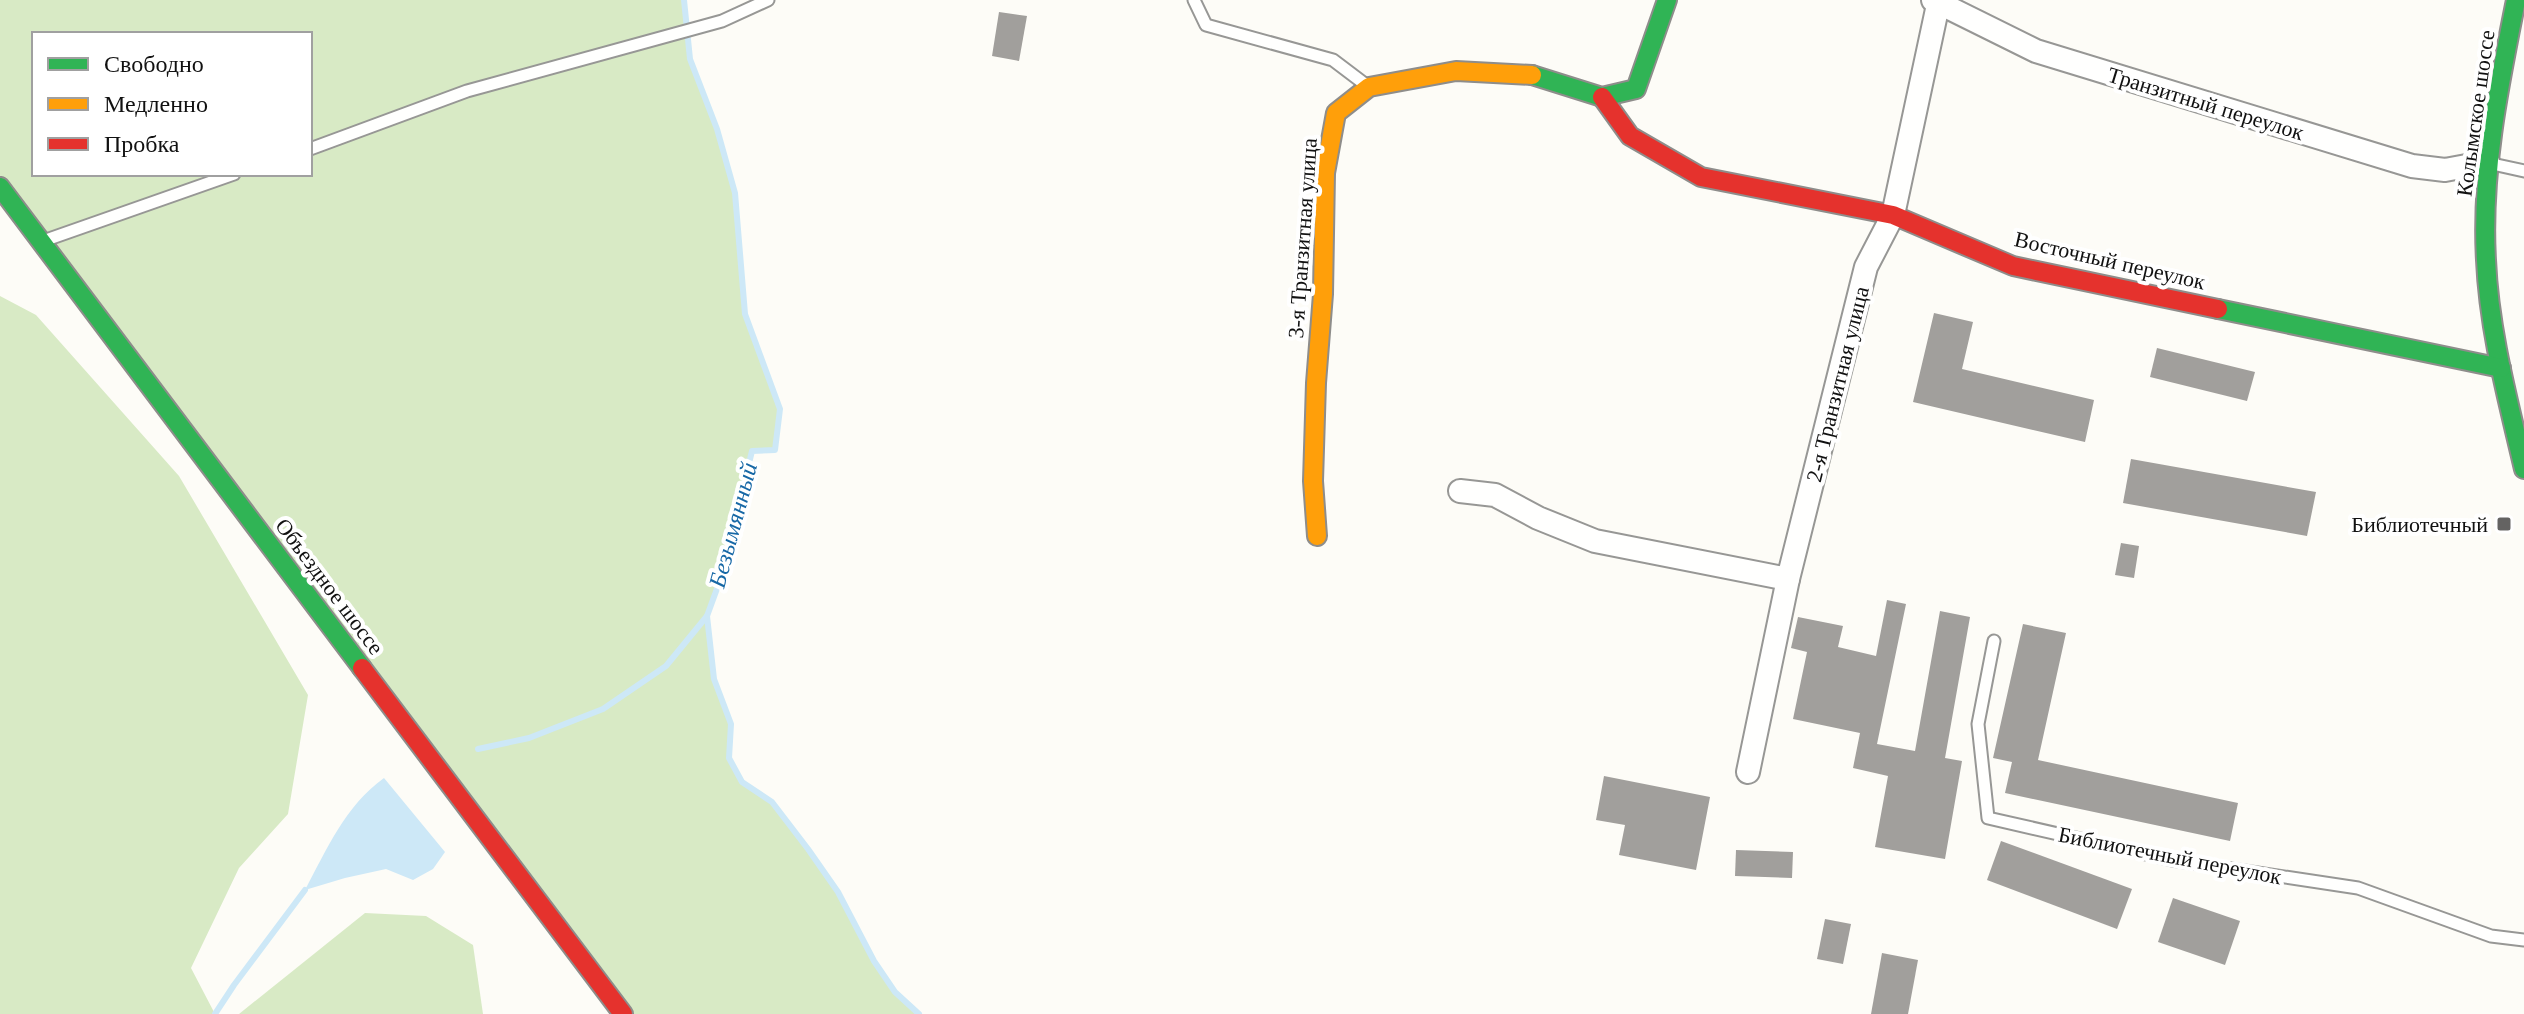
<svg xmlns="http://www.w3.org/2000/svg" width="2524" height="1014" font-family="Georgia,serif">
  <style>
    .forest { fill: #d8eac5; fill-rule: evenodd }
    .water { fill: #cde8f7 }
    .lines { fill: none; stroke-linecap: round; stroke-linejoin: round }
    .stream { stroke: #cde8f7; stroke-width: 6 }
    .building { fill: #a19f9c }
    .lane-casing { stroke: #979795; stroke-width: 15 }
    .street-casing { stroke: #979795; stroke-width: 26 }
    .fast-casing { stroke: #8e8d8b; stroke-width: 22 }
    .slow-casing { stroke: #8e8d8b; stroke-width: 22 }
    .jam-casing { stroke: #8e8d8b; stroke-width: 22 }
    .lane { stroke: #fffffe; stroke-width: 11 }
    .street { stroke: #fffffe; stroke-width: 22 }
    .fast { stroke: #30b455; stroke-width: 18 }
    .slow { stroke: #ff9f0a; stroke-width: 18 }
    .jam { stroke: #e5322d; stroke-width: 18 }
    .poi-dot { fill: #646362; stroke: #fff; stroke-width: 3 }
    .labels { text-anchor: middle; stroke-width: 8; stroke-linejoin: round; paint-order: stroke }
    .street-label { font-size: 22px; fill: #111; stroke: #fff }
    .poi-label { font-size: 22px; fill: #111; stroke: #fff; text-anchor: end }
    .water-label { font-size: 24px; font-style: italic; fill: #1768a6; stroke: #fff }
  </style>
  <rect width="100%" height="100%" fill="#fdfcf7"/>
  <g class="forest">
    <path d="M 0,0 L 684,0 L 690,59 L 717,129 L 735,193 L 745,314 L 780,409 L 775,450 L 752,451 L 722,575 L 707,616 L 714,679 L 731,724 L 729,758 L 742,782 L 772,802 L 808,849 L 838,892 L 874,961 L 895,992 L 919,1014 L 623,1014 L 0,187 ZM 34,34 L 310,34 L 310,174 L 34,174 Z"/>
    <path d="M 0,296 L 36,315 L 179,476 L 308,695 L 288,814 L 239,868 L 191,968 L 215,1014 L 0,1014 Z"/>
    <path d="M 365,913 L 426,916 L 473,945 L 483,1014 L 239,1014 Z"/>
  </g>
  <path class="water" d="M 384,778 L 445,852 L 433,869 L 413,880 L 386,869 L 345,878 L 305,890 C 327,849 345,806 384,778 Z"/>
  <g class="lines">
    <g class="stream">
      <path d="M 684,0 L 690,59 L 717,129 L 735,193 L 745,314 L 780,409 L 775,450 L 752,451 L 722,575 L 707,616 L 714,679 L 731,724 L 729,758 L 742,782 L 772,802 L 808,849 L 838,892 L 874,961 L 895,992 L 919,1014"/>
      <path d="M 478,749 L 529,738 L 603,709 L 666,666 L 707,616"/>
      <path d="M 215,1014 L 234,985 L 305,890"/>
    </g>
  </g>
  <g class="building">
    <path d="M 999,12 L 1027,16 L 1019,61 L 992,56 Z"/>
    <path d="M 1934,313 L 1973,322 L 1962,369 L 2094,400 L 2085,442 L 1913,402 Z"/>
    <path d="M 2157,348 L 2255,372 L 2247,401 L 2150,377 Z"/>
    <path d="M 2131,459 L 2316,492 L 2307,536 L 2123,503 Z"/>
    <path d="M 2121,543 L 2139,546 L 2134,578 L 2115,575 Z"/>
    <path d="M 1887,600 L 1906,604 L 1877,744 L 1915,751 L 1940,611 L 1970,617 L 1945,758 L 1962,761 L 1945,859 L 1875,847 L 1888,776 L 1853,768 L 1860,733 L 1793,719 L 1807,652 L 1791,648 L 1798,617 L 1843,626 L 1838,647 L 1876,656 Z"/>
    <path d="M 2023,624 L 2066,633 L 2038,760 L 2238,803 L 2230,841 L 2005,793 L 2012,762 L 1993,758 Z"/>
    <path d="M 1604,776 L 1710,797 L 1696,870 L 1619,855 L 1625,825 L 1596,820 Z"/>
    <path d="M 2001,841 L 2132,889 L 2117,929 L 1987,880 Z"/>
    <path d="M 1736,850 L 1793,852 L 1792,878 L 1735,876 Z"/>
    <path d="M 2173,898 L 2240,921 L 2225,965 L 2158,942 Z"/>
    <path d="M 1825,919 L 1851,924 L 1843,964 L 1817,959 Z"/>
    <path d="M 1882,953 L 1918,960 L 1908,1014 L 1871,1014 Z"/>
  </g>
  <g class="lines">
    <defs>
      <g id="lane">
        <path d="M 1194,0 L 1206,25 L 1333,60 L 1366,85"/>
        <path d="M 310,149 L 467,91 L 722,21 L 768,0"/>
        <path d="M 2497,165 L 2524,171"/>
        <path d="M 46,240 L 234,174"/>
        <path d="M 1994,641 L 1978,724 L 1988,818 L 2172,860 L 2358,888 L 2491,936 L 2524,940"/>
      </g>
      <g id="street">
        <path d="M 1933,0 L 2036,51 L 2412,166 L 2445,170 L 2488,162"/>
        <path d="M 1460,491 L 1495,495 L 1538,518 L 1595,541 L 1788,579"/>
        <path d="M 1748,772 L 1788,579 L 1866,267 L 1893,215 L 1939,0"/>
      </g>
      <g id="fast">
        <path d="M 2516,0 C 2499,85 2481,172 2486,260 C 2489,331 2508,400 2524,469"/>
        <path d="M 1532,75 L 1602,97 L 1636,89 L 1667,0"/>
        <path d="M 0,187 L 362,668"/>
        <path d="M 2218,309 L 2501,368"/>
      </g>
      <path id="slow" d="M 1317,536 L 1313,481 L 1316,383 L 1323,294 L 1325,173 L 1336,113 L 1369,87 L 1456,71 L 1532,75"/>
      <g id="jam">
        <path d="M 1602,97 L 1630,136 L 1701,177 L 1893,215 L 2013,266 L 2218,309"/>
        <path d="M 362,668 L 623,1014"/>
      </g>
    </defs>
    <use href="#lane" class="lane-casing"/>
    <use href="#street" class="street-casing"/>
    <use href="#fast" class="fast-casing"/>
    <use href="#slow" class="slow-casing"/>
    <use href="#jam" class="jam-casing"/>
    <use href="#lane" class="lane"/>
    <use href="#street" class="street"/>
    <use href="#fast" class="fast"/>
    <use href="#slow" class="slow"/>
    <use href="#jam" class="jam"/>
  </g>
  <rect class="poi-dot" x="2496" y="516" width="16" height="16" rx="4"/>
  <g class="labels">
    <g class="street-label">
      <text transform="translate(2206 103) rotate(17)" y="8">Транзитный переулок</text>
      <text transform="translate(2475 113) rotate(-82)" y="8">Колымское шоссе</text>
      <text transform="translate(1302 238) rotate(-86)" y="8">3-я Транзитная улица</text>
      <text transform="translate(2110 260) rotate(13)" y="8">Восточный переулок</text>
      <text transform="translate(1837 384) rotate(-76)" y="8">2-я Транзитная улица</text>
      <text transform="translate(330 586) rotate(53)" y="8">Объездное шоссе</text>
      <text transform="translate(2170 855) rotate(11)" y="8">Библиотечный переулок</text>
    </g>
    <g class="poi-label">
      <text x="2488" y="532">Библиотечный</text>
    </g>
    <g class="water-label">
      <text transform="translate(733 525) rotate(-75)" y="8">Безымянный</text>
    </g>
  </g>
  <rect x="32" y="32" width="280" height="144" fill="#ffffff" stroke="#a0a0a0" stroke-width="2"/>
  <rect x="48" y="58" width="40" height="12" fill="#30b455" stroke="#a0a0a0" stroke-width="2"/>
  <text x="104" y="72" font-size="24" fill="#111111">Свободно</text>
  <rect x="48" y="98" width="40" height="12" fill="#ff9f0a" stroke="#a0a0a0" stroke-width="2"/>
  <text x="104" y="112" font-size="24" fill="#111111">Медленно</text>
  <rect x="48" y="138" width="40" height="12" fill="#e5322d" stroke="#a0a0a0" stroke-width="2"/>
  <text x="104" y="152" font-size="24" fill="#111111">Пробка</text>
</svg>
